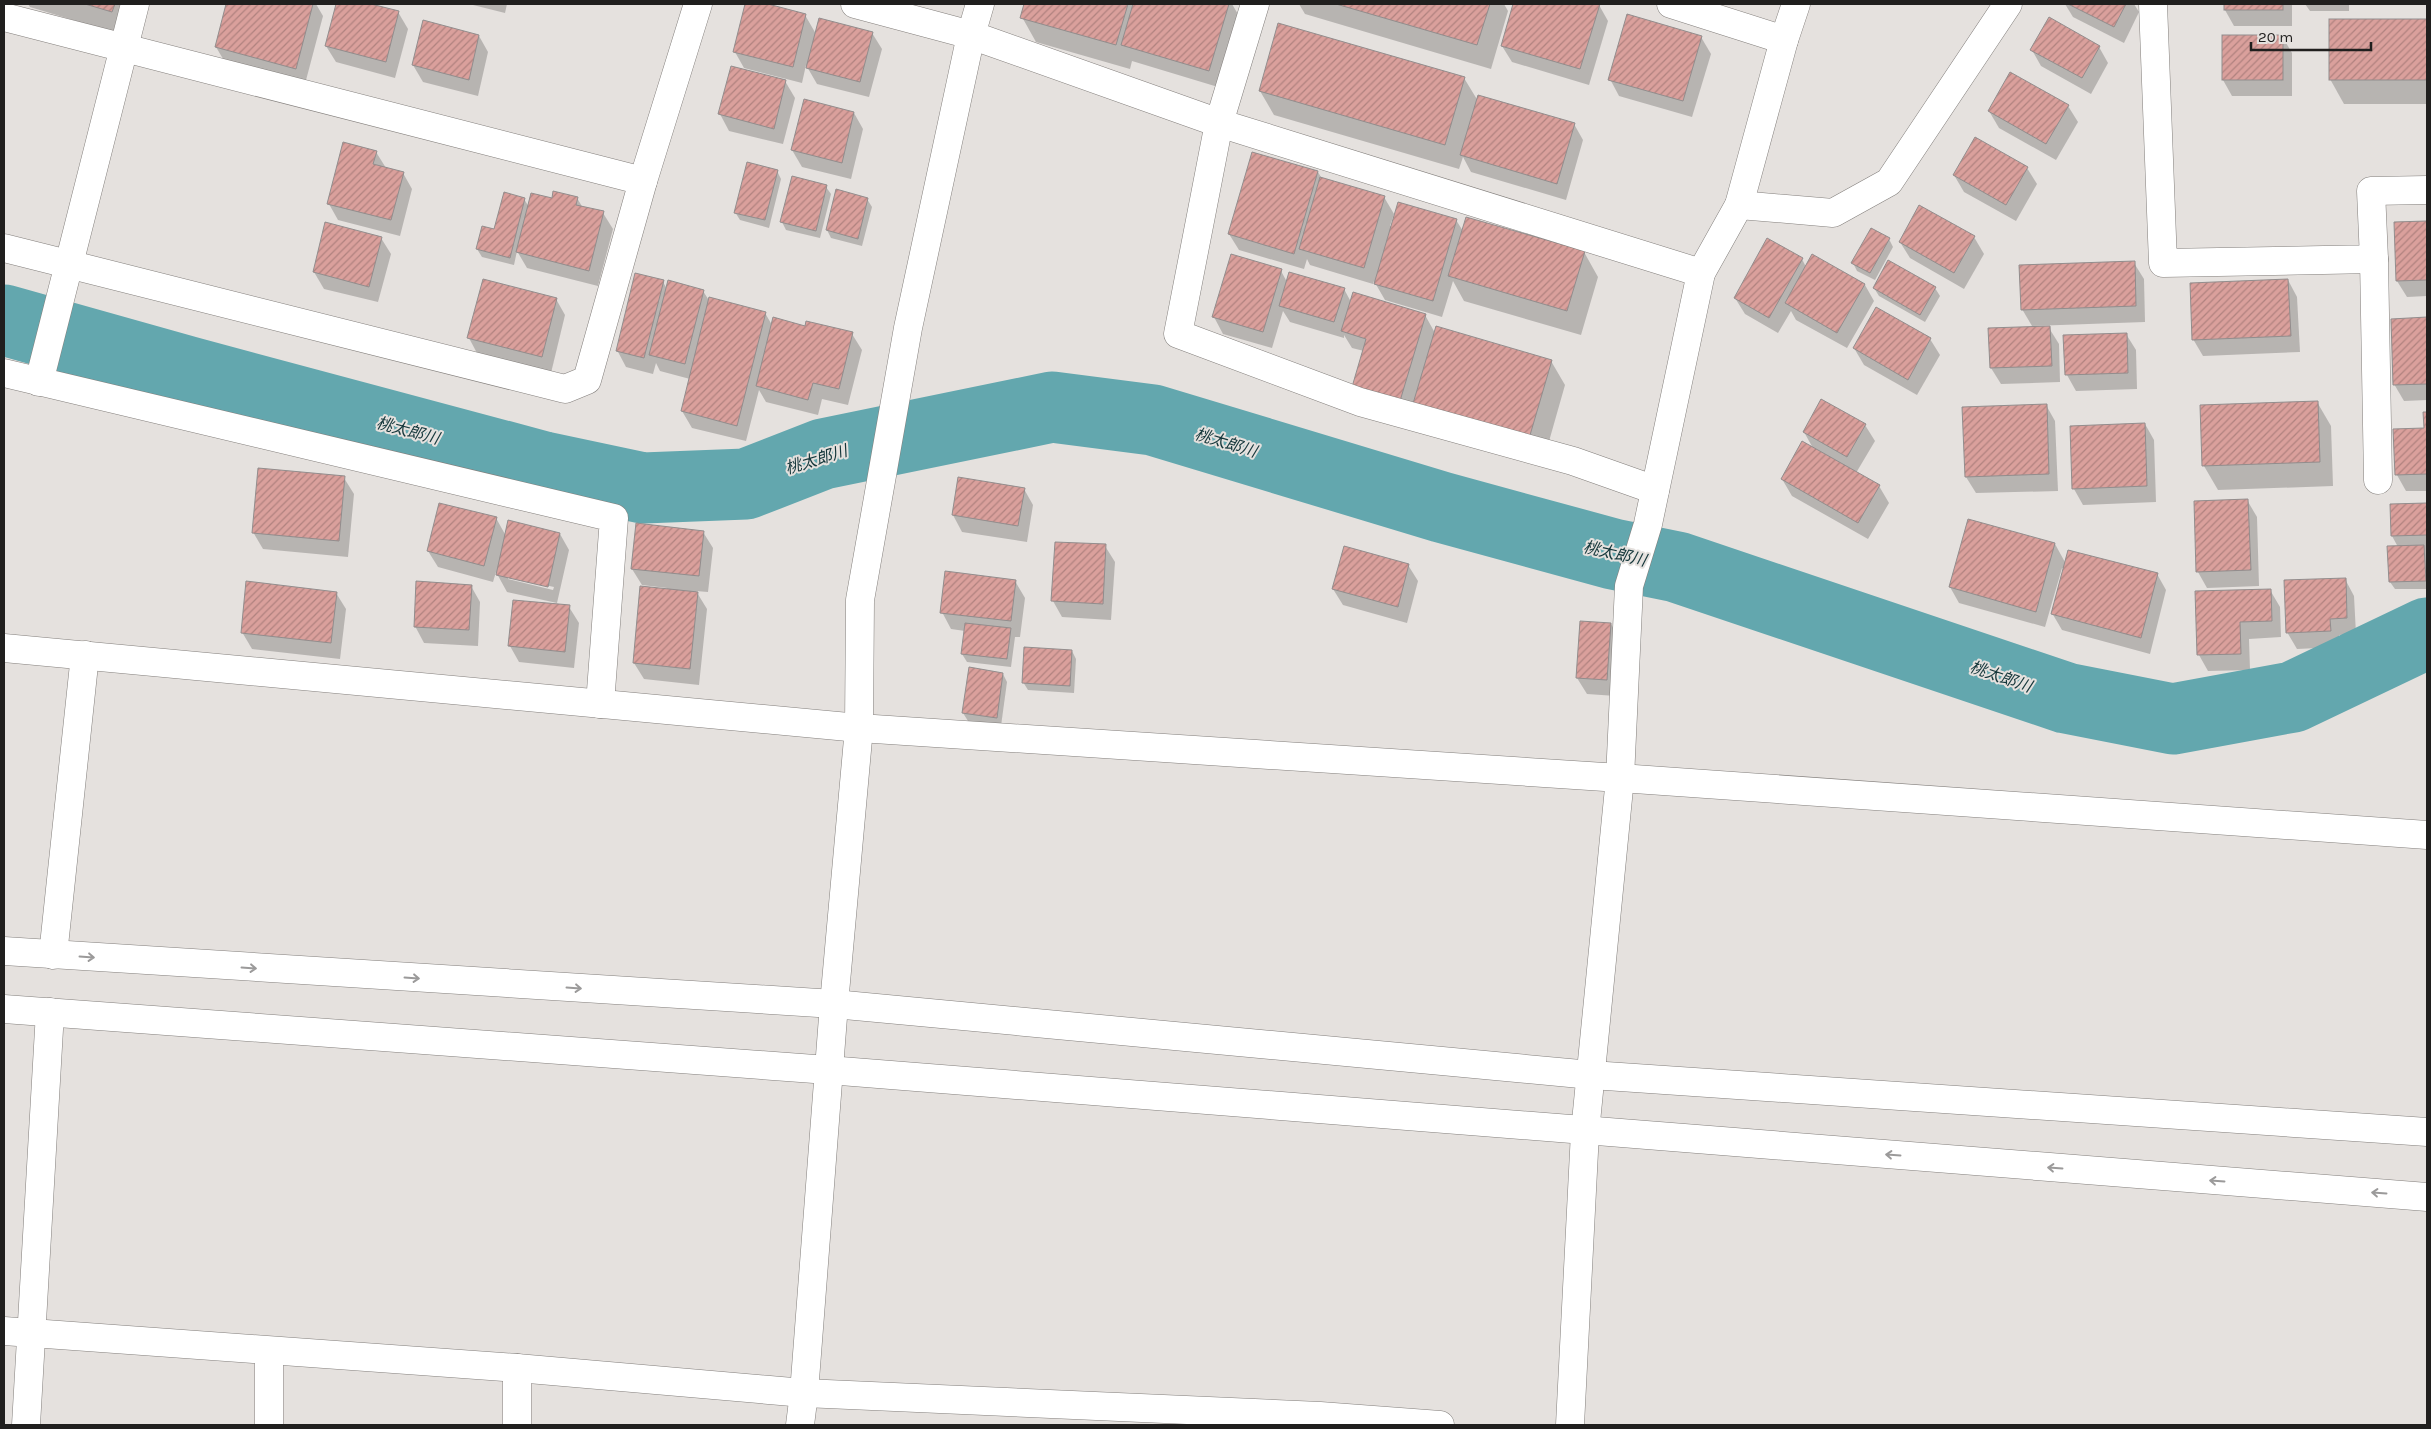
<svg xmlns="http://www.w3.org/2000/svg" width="2431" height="1429" font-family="Karla,'Noto Sans JP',sans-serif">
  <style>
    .shadow { fill: #0003; fill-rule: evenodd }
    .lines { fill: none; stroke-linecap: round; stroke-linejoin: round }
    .river { stroke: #63a7ae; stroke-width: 71 }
    .building { fill: url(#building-hatch); stroke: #928d8d }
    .minor-casing { stroke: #837f7c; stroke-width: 29 }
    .tertiary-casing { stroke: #837f7c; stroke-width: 29 }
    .minor { stroke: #fff; stroke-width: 28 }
    .tertiary { stroke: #fff; stroke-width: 28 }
    .oneway { stroke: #9b9a9a }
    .labels { text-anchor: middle; stroke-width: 4; stroke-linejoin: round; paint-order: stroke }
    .water-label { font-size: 16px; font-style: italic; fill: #15373b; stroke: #e5e1de }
  </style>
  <defs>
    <pattern id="building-hatch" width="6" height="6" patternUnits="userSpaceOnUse" patternTransform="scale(1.25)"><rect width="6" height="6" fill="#daa09c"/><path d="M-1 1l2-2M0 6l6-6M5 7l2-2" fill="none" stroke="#b0827f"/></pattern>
  </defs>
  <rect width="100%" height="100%" fill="#e5e1de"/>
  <g class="shadow">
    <path d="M 28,4 L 135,4 L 126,36 L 30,7 Z"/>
    <path d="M 227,4 L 316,4 L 323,16 L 305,84 L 226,64 L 216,47 Z"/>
    <path d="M 337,4 L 366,4 L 398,12 L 408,29 L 395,78 L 336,62 L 326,46 Z"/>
    <path d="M 469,4 L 507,4 L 505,13 Z"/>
    <path d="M 746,4 L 762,4 L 805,15 L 816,34 L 872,33 L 882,49 L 869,97 L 817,84 L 806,65 L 802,83 L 744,68 L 735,52 Z"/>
    <path d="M 1026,4 L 1232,4 L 1239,16 L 1218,87 L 1132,61 L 1130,69 L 1036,42 L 1022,17 Z"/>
    <path d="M 1299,4 L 1504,4 L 1508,11 L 1491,69 L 1305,14 Z"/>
    <path d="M 1514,4 L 1599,5 L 1608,21 L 1589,85 L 1512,62 L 1502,46 Z"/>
    <path d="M 2065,4 L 2134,4 L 2139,12 L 2124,43 L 2073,17 Z"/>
    <path d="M 2225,4 L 2292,4 L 2292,26 L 2234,26 L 2225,10 Z"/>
    <path d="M 2305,4 L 2349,4 L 2349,11 L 2310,11 Z"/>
    <path d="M 2330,20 L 2427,20 L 2427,104 L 2344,104 L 2330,79 Z"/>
    <path d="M 479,36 L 488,52 L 478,96 L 423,82 L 413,65 Z"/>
    <path d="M 2282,36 L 2292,53 L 2292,96 L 2232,96 L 2223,80 Z"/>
    <path d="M 1701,37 L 1711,54 L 1692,117 L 1619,96 L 1610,79 Z"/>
    <path d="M 2099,47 L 2108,63 L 2091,94 L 2041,66 L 2032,50 Z"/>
    <path d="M 1464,78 L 1478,101 L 1574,124 L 1583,140 L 1566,200 L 1471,172 L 1463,157 L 1459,169 L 1274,115 L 1260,91 Z"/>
    <path d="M 785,81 L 795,98 L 783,144 L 729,131 L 720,114 Z"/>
    <path d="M 2068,106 L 2078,122 L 2056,160 L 1999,128 L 1989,111 Z"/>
    <path d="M 854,113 L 863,129 L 851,179 L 802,167 L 792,150 Z"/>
    <path d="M 376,152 L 386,168 L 403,173 L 412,189 L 400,236 L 338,220 L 329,204 Z"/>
    <path d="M 2027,168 L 2037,184 L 2016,221 L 1964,192 L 1954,175 Z"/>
    <path d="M 777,171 L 781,179 L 769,228 L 740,220 L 735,212 Z"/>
    <path d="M 1318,172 L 1322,179 L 1384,197 L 1394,214 L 1390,226 L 1456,220 L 1463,231 L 1584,252 L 1598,277 L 1581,335 L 1464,301 L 1453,281 L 1442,317 L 1385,300 L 1374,281 L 1373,284 L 1310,265 L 1307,259 L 1304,269 L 1239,250 L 1229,234 Z"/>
    <path d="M 826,187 L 831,194 L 820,238 L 786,230 L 782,222 Z"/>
    <path d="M 577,198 L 583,208 L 603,213 L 613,229 L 598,286 L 527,268 L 517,251 L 514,265 L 482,257 L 477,249 L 524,199 L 529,207 L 552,200 Z"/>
    <path d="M 867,199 L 872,207 L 862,246 L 831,238 L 827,230 Z"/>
    <path d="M 2427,222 L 2427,296 L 2407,297 L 2397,281 L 2395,223 Z"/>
    <path d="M 1974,237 L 1984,254 L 1964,289 L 1910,258 L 1900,242 Z"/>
    <path d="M 381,238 L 391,254 L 378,302 L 324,289 L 314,272 Z"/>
    <path d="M 1889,239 L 1893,247 L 1875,280 L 1857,271 L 1853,263 Z"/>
    <path d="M 1802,259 L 1806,267 L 1865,285 L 1874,301 L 1847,348 L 1796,320 L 1791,311 L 1778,333 L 1745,314 L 1735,298 Z"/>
    <path d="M 2134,263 L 2144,279 L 2145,322 L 2032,326 L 2022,309 Z"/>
    <path d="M 1281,271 L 1287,282 L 1344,289 L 1351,302 L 1425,315 L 1435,333 L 1551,361 L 1565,385 L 1542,466 L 1409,416 L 1364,351 L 1352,348 L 1344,335 L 1344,338 L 1290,322 L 1283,311 L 1272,348 L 1223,334 L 1214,317 Z"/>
    <path d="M 2288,280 L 2297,297 L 2300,352 L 2203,356 L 2193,339 Z"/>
    <path d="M 663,282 L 667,289 L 703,291 L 710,302 L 765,313 L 772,325 L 852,334 L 862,350 L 848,405 L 822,399 L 818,415 L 766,402 L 759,390 L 746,441 L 692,428 L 682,411 L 690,379 L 660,371 L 656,363 L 653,374 L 626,367 L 617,350 Z"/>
    <path d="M 1874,288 L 1935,288 L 1940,296 L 1925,322 L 1879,296 Z"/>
    <path d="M 556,299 L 565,315 L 551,373 L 478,355 L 469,338 Z"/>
    <path d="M 2427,318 L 2427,400 L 2404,401 L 2394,384 L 2392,320 Z"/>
    <path d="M 2049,328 L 2059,344 L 2060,382 L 2001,384 L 1991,368 Z"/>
    <path d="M 2126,334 L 2136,350 L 2137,389 L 2076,391 L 2067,375 Z"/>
    <path d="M 1930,339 L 1940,355 L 1917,395 L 1864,365 L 1854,348 Z"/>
    <path d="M 2317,402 L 2331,426 L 2333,486 L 2218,490 L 2204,466 Z"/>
    <path d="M 2046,405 L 2055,421 L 2058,491 L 1976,493 L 1966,477 L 1964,408 Z"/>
    <path d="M 2425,413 L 2427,413 L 2427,491 L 2406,491 L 2397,475 L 2426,429 Z"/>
    <path d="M 2145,424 L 2154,440 L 2156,502 L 2083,505 L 2074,489 Z"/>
    <path d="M 1865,425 L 1875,441 L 1856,473 L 1879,486 L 1889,503 L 1868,539 L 1792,496 L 1782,479 L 1814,450 L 1804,432 Z"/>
    <path d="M 344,478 L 354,494 L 348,557 L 263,549 L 253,532 Z"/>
    <path d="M 959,478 L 1024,489 L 1033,505 L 1027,542 L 962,532 L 953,515 Z"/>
    <path d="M 2247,500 L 2257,517 L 2259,586 L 2207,588 L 2198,572 Z"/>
    <path d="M 2427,504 L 2427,589 L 2395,589 L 2390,582 L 2398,547 L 2392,536 L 2391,505 Z"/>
    <path d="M 496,518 L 506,536 L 560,534 L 569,550 L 557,603 L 507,592 L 496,572 L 493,582 L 438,567 L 428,551 ZM 508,577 L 554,587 L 553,590 L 508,579 Z"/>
    <path d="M 1969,520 L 2055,544 L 2066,564 L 2157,574 L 2166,590 L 2150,654 L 2062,630 L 2052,613 L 2064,569 L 2062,568 L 2045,627 L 1959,603 L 1950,587 Z"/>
    <path d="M 703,532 L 713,548 L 708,592 L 696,591 L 707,609 L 699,685 L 644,679 L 634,663 L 667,588 L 642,585 L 632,569 Z"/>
    <path d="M 1105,546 L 1115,562 L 1111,620 L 1062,617 L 1053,601 Z"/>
    <path d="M 1408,565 L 1418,581 L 1407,623 L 1343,605 L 1333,589 Z"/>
    <path d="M 2345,579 L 2354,596 L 2356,634 L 2339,635 L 2339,647 L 2297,649 L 2287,632 Z"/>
    <path d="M 1015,581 L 1025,598 L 1020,637 L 1015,637 L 1011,667 L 967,662 L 962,654 L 965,631 L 951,629 L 942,612 Z"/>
    <path d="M 471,586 L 480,602 L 478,646 L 424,643 L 415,626 Z"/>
    <path d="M 2270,590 L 2280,607 L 2281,637 L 2249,639 L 2250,670 L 2208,671 L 2199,655 Z"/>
    <path d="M 336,593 L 346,609 L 340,659 L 252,649 L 242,632 Z"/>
    <path d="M 569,607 L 579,623 L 574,668 L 519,662 L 510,646 Z"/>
    <path d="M 1611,624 L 1620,640 L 1616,696 L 1587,694 L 1577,678 Z"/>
    <path d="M 1072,651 L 1076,659 L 1074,693 L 1028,690 L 1023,682 Z"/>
    <path d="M 1003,674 L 1007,682 L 1001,726 L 968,721 L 963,713 Z"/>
  </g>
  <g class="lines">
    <path class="river" d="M 4,320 L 189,372 L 544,467 L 643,488 L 746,484 L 823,454 L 1052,407 L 1153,420 L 1441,507 L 1613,554 L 1677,567 L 2066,698 L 2173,719 L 2293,697 L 2427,633"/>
  </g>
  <g class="building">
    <path d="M 85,4 L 115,4 L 112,12 Z"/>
    <path d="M 226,4 L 313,4 L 296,69 L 215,47 Z"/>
    <path d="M 336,4 L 371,4 L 399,11 L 386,62 L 325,46 Z"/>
    <path d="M 745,4 L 768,4 L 806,14 L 793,67 L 733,52 Z"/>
    <path d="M 1024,4 L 1128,4 L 1116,45 L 1020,18 Z"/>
    <path d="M 1133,4 L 1229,4 L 1209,71 L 1121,45 Z"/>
    <path d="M 1336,4 L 1490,4 L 1477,45 Z"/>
    <path d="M 1513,4 L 1600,4 L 1580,69 L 1501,46 Z"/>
    <path d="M 2068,4 L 2126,4 L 2114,27 Z"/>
    <rect x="2224" y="4" width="59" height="6"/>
    <path d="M 1627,14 L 1702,36 L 1683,101 L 1608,80 Z"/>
    <path d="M 2049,17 L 2100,46 L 2082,78 L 2030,50 Z"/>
    <path d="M 819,18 L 873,32 L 860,82 L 806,68 Z"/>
    <rect x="2329" y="19" width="98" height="61"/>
    <path d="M 423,20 L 479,35 L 469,80 L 412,65 Z"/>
    <path d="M 1278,23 L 1465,77 L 1445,145 L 1259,91 Z"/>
    <rect x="2222" y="35" width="61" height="45"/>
    <path d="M 731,66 L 786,80 L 774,129 L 718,114 Z"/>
    <path d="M 2010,72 L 2069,105 L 2046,144 L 1988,111 Z"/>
    <path d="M 1478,95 L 1575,123 L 1557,184 L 1460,155 Z"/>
    <path d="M 804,99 L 854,112 L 842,163 L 791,150 Z"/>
    <path d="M 1975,137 L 2028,167 L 2006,205 L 1953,175 Z"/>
    <path d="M 343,142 L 377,151 L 373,164 L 404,172 L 391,220 L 327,204 Z"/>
    <path d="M 1252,152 L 1318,171 L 1294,254 L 1228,234 Z"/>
    <path d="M 747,162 L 778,170 L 765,220 L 734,213 Z"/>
    <path d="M 792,176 L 827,185 L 816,231 L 780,222 Z"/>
    <path d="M 1320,177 L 1385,196 L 1364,268 L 1299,249 Z"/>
    <path d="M 836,189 L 868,198 L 858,239 L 826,230 Z"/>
    <path d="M 553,191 L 578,197 L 576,205 L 604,211 L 589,271 L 516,252 L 531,193 L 552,198 Z"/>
    <path d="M 504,192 L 525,198 L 510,258 L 476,249 L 482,226 L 494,229 Z"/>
    <path d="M 1398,202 L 1457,219 L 1433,301 L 1374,284 Z"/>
    <path d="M 1919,205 L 1975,236 L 1954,273 L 1899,242 Z"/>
    <path d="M 1466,217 L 1585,251 L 1567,311 L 1448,276 Z"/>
    <path d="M 2427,221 L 2427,280 L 2396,281 L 2394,222 Z"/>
    <path d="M 325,222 L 382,237 L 369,287 L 313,272 Z"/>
    <path d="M 1871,228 L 1890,238 L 1870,273 L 1851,263 Z"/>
    <path d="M 1767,238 L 1803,258 L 1769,318 L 1734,298 Z"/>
    <path d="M 1231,254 L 1282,269 L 1263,332 L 1212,317 Z"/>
    <path d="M 1812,254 L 1865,284 L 1837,333 L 1785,303 Z"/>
    <path d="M 1888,260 L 1936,287 L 1920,315 L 1873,288 Z"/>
    <path d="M 2135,261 L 2136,306 L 2021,310 L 2019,265 Z"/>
    <path d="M 1289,272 L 1345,288 L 1334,322 L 1279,306 Z"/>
    <path d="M 635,273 L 664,280 L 644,358 L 616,351 Z"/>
    <path d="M 483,279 L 557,298 L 542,357 L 467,338 Z"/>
    <path d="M 2288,279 L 2291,336 L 2192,340 L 2190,283 Z"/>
    <path d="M 668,280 L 704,290 L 685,364 L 649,355 Z"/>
    <path d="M 1353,292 L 1426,314 L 1400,401 L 1352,387 L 1366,339 L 1341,331 Z"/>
    <path d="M 709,297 L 766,312 L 737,426 L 681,411 Z"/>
    <path d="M 1876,307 L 1931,338 L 1908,380 L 1853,348 Z"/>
    <path d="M 773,317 L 805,326 L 806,321 L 853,332 L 839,389 L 813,383 L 808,400 L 756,386 Z"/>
    <path d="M 2427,317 L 2427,384 L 2393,385 L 2391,319 Z"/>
    <path d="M 1436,326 L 1552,360 L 1528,442 L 1412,407 Z"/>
    <path d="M 2050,326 L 2052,366 L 1990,368 L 1988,328 Z"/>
    <path d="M 2127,333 L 2128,373 L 2065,375 L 2063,335 Z"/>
    <path d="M 1821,399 L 1866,424 L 1847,457 L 1803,432 Z"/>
    <path d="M 2318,401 L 2320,462 L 2202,466 L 2200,405 Z"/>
    <path d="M 2047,404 L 2049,474 L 1965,477 L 1962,407 Z"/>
    <path d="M 2423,412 L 2427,412 L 2427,474 L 2395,475 L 2393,429 L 2424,428 Z"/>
    <path d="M 2145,423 L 2147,486 L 2072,489 L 2070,426 Z"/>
    <path d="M 1802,441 L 1880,485 L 1858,523 L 1781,479 Z"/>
    <path d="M 258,468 L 345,476 L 339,541 L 252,533 Z"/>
    <path d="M 958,477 L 1025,488 L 1018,526 L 952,515 Z"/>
    <path d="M 2248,499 L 2251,570 L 2196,572 L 2194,501 Z"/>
    <path d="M 439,503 L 497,517 L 484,566 L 427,551 Z"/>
    <path d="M 2427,503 L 2427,535 L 2391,536 L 2390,504 Z"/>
    <path d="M 1968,519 L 2055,543 L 2036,612 L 1949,587 Z"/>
    <path d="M 508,520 L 560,533 L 548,587 L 496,575 Z"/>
    <path d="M 636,523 L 704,531 L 699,576 L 631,569 Z"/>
    <path d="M 1055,542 L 1106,544 L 1103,604 L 1051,601 Z"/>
    <path d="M 2424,545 L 2426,581 L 2389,582 L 2387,546 Z"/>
    <path d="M 1344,546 L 1409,564 L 1398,607 L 1332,589 Z"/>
    <path d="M 2068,550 L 2158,573 L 2141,638 L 2051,614 Z"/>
    <path d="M 945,571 L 1016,580 L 1011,621 L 940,613 Z"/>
    <path d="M 2346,578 L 2347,618 L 2330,619 L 2331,631 L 2286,633 L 2284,580 Z"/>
    <path d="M 246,581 L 337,592 L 331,643 L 241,633 Z"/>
    <path d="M 416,581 L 472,585 L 469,630 L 414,627 Z"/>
    <path d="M 640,586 L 698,592 L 690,669 L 633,663 Z"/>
    <path d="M 2271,589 L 2272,621 L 2240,622 L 2241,654 L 2197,655 L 2195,591 Z"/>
    <path d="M 513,600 L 570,605 L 565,652 L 508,646 Z"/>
    <path d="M 1580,621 L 1611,623 L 1607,680 L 1576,678 Z"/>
    <path d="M 965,623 L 1011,628 L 1007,659 L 961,654 Z"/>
    <path d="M 1024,647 L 1072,650 L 1070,686 L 1022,683 Z"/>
    <path d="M 969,667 L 1003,673 L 997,718 L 962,713 Z"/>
  </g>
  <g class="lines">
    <defs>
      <g id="minor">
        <path d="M 855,4 L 971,35 L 1219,123 L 1701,273"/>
        <path d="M 1255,4 L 1219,123 L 1178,334 L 1360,402 L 1573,461 L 1655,490"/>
        <path d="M 1671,4 L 1784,40"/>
        <path d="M 2153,4 L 2163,263 L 2374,259 L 2371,191 L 2427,190"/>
        <path d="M 4,17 L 643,181"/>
        <path d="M 1739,205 L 1833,213 L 1889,182 L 2008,4"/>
        <path d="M 4,248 L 565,389 L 587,380 L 643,181 L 698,4"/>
        <path d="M 2374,259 L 2378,480"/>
        <path d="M 4,373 L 614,518 L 600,704"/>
        <path d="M 39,382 L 135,4"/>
        <path d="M 4,648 L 859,728 L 1620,778 L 2427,835"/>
        <path d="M 53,955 L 85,655"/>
        <path d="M 834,1004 L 859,728 L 860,600 L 908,328 L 971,35 L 980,4"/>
        <path d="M 4,1331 L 517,1368 L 804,1393 L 1320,1416 L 1440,1425"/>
        <path d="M 269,1351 L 269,1425"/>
        <path d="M 26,1425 L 50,1012"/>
        <path d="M 517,1425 L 517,1368"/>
        <path d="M 1570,1425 L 1585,1132 L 1620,778 L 1629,586 L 1648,524 L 1701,273 L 1739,205 L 1784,40 L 1796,4"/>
      </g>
      <g id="tertiary">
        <path d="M 4,951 L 834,1004 L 1591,1075 L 2427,1132"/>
        <path d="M 4,1009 L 828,1070 L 2427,1197"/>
        <path d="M 800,1425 L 804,1393 L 834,1004"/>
      </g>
    </defs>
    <use href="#minor" class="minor-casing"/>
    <use href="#tertiary" class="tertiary-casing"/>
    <use href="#minor" class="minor"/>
    <use href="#tertiary" class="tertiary"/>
  </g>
  <defs><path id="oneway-shaft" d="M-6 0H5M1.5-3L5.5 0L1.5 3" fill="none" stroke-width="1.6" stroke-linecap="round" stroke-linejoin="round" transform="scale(1.25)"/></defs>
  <g class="oneway">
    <use href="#oneway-shaft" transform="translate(87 957) rotate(4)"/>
    <use href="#oneway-shaft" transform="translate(249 968) rotate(4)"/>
    <use href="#oneway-shaft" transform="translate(412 978) rotate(4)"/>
    <use href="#oneway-shaft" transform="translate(574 988) rotate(4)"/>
    <use href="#oneway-shaft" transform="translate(1893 1155) rotate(-176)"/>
    <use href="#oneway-shaft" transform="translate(2055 1168) rotate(-176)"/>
    <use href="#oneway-shaft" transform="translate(2217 1181) rotate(-176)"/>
    <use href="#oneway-shaft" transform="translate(2379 1193) rotate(-176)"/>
  </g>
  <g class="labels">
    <g class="water-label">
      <text transform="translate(408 430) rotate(15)" y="6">桃太郎川</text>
      <text transform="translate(1226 442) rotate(17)" y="6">桃太郎川</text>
      <text transform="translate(816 459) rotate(-17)" y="6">桃太郎川</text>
      <text transform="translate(1615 553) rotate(13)" y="6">桃太郎川</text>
      <text transform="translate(2001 676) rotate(19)" y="6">桃太郎川</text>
    </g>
  </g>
  <rect width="2431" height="1429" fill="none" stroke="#201f1e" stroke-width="10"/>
  <path d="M2251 42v8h120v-8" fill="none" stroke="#201f1e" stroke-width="2.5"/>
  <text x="2258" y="42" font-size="15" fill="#201f1e" stroke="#e5e1de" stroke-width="4" paint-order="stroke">20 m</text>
</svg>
